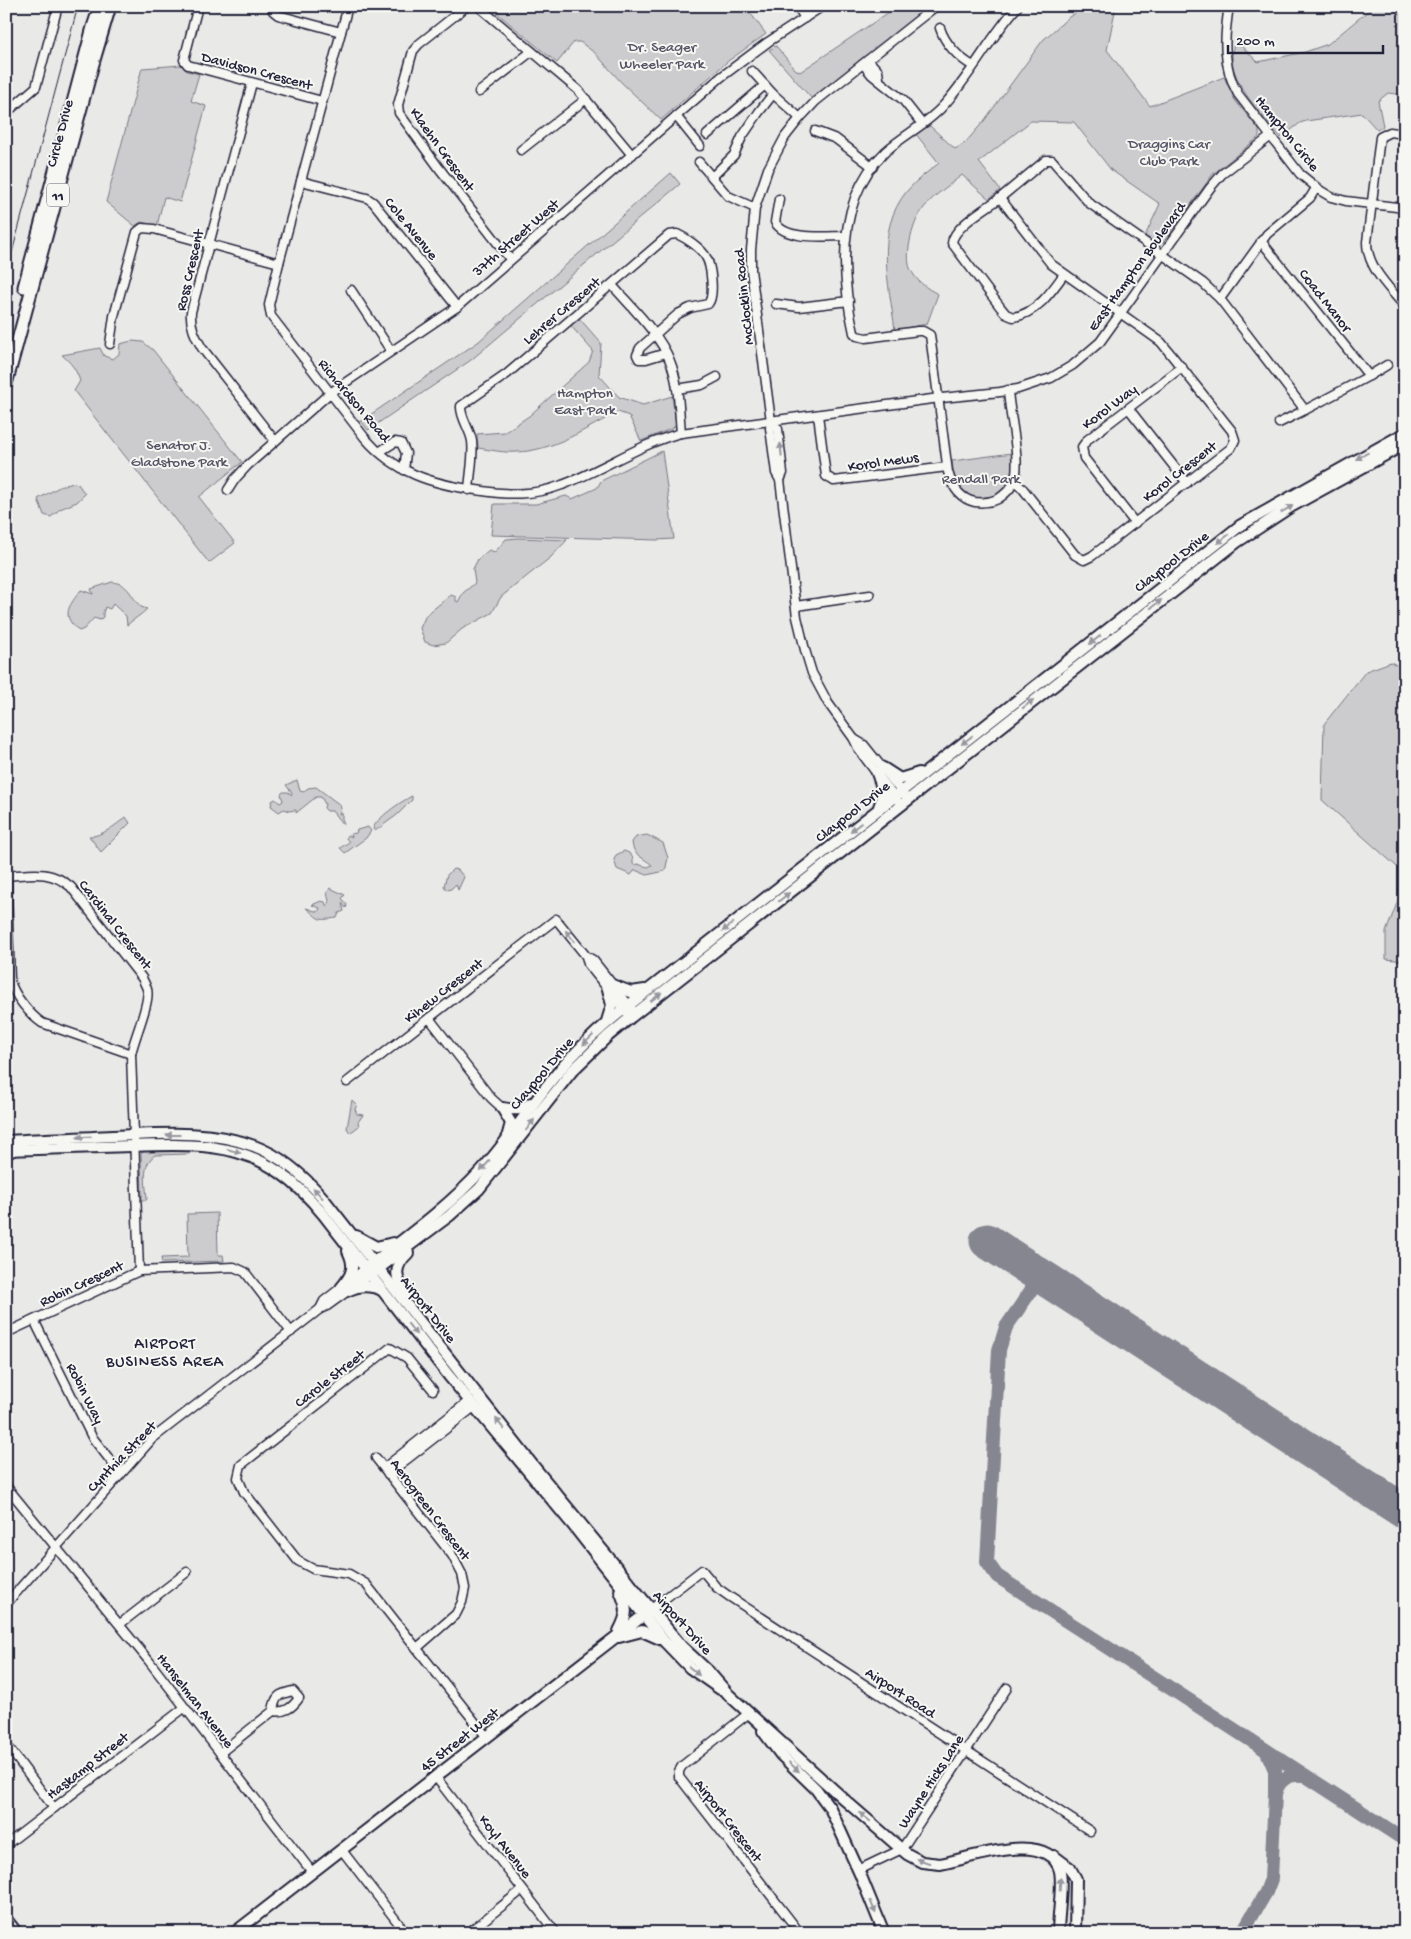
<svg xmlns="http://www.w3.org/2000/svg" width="1411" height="1939" font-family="'Gochi Hand',sans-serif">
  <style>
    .green { fill: #ccccce; stroke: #777784 }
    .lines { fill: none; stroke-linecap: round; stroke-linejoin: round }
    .taxiway { stroke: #868691; stroke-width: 14 }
    .runway { stroke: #868691; stroke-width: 35 }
    .minor-casing { stroke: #22223b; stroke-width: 11 }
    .major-casing { stroke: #22223b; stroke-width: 14 }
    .highway-casing { stroke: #22223b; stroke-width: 15 }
    .minor { stroke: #f6f6f2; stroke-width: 8 }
    .major { stroke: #f6f6f2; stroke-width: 10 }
    .highway { stroke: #f6f6f2; stroke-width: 11 }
    .rail { stroke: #22223b; stroke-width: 1 }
    .oneway { fill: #9797a0 }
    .labels { text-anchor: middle; stroke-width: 4; stroke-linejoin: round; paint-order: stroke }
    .shield { fill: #f6f6f2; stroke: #626272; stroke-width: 1 }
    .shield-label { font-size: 14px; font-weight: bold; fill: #22223b }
    .park-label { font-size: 15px; fill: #555567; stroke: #f6f6f2 }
    .street-label { font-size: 15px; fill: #22223b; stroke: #f6f6f2 }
    .neighbourhood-label { font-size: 16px; letter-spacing: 1px; fill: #22223b; stroke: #f6f6f2 }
  </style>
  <rect width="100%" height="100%" fill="#e9e9e7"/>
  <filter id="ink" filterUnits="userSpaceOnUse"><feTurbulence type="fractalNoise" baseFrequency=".02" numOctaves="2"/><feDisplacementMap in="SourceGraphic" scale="10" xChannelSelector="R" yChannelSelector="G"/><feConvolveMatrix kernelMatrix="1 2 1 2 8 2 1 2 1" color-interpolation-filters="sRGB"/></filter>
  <g filter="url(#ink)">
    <g class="green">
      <path d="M 503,6 L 745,6 L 766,34 L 728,61 L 661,120 L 621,82 L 595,53 L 580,42 L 574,42 L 557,63 L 497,13 Z"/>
      <path d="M 898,6 L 929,6 L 812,99 L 769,50 L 776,46 L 795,69 L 800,72 Z"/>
      <path d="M 1087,6 L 1116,6 L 1107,50 L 1150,106 L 1224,77 L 1235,100 L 1259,130 L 1259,137 L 1213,174 L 1163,243 L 1159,245 L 1145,236 L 1160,204 L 1111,170 L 1074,122 L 1031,121 L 979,162 L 1000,190 L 989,199 L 962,175 C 947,187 928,199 919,215 C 912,227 905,255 910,268 C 915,280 927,289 938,294 L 927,324 L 895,330 C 889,284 874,231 907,191 C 916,180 928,172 939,163 L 915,133 L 930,126 L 955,149 L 965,143 L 984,121 L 1043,40 L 1069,17 Z"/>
      <path d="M 1374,6 L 1405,6 L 1405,95 L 1388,93 L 1378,101 L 1383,126 L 1377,130 L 1362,113 L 1306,121 L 1300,123 L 1281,138 C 1264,117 1230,83 1232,55 C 1232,50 1234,45 1235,40 L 1258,62 L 1305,52 L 1328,44 Z"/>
      <path d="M 181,65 L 187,71 L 199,74 L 191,101 L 206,106 L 180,202 L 164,197 L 157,226 L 141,222 L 135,226 L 106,202 L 142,68 Z"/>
      <path d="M 671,173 L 680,184 L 471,360 L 368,430 L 361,421 L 478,342 Z"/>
      <path d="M 579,318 L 601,343 L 599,375 L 619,397 L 643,405 L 672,396 L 676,424 L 673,428 L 641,441 L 629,416 L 618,412 C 587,428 553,451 517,452 C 504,453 491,450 478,448 L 477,434 L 505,432 L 529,416 L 589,362 L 593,351 L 571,326 Z"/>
      <path d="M 132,341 L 143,342 L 153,350 L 242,462 L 199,497 L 235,543 L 209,563 L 74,391 L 80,381 C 76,369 71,363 62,355 L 100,348 L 104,356 L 113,359 L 119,354 L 120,344 Z"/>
      <path d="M 1405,437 L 1405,439 L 1259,522 L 1241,534 L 923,782 L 912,788 L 1246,527 Z"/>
      <path d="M 662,451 L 674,539 L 657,540 L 491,535 L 494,504 L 536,504 L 566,496 L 572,499 L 597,488 L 601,481 Z"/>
      <path d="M 1012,453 C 1012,459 1014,466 1013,472 C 1008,497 975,508 959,487 C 954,480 953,470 952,461 Z"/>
      <path d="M 74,483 L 78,484 L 85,494 L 77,502 L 60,509 L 51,517 L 44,515 L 38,499 L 61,486 Z"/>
      <path d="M 519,538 L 567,540 L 551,557 L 501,597 L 492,613 L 462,629 L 446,643 L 433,645 L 425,642 L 420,628 L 426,615 L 451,595 L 456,597 L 456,601 L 458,602 L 463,593 L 475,583 L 473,569 L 478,559 L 489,550 L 495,552 L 506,539 Z"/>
      <path d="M 112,582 C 130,584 130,596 141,607 L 147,609 C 141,615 134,619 127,625 L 126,616 L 113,604 L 110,609 L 105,607 L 103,613 L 103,617 L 100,620 L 94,618 L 84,629 L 79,631 C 60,615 69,606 81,590 L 93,594 L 91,589 Z"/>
      <path d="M 1391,662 L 1405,670 L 1405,874 L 1322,800 L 1324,724 L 1366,671 Z"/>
      <path d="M 297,780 L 300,791 L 303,792 L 308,788 L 316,787 L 340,805 L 341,809 L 339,814 L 342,813 L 342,819 L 344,823 L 343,825 L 332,811 L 327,811 L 324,808 L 325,804 L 321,797 L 316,797 L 296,813 L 296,810 L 289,811 L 284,809 L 279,812 L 271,806 L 272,801 L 275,799 L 280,803 L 283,801 L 281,794 L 283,792 L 288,792 L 292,795 L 292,793 L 286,785 Z"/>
      <path d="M 412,796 L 412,800 L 397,815 L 375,831 L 373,829 C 375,819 402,801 412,796 Z"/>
      <path d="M 126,817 L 130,823 L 101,852 L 89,836 C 101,837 116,825 126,817 Z"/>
      <path d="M 368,827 L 371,831 L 366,838 L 345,853 L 340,848 L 349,842 L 346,838 L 348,835 L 352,837 L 351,834 L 356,833 L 357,830 Z"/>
      <path d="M 647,835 L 663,843 L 668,858 L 665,871 L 647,875 L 635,870 L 631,875 L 617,869 L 614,860 L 616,855 L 624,851 L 629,853 L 633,858 L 633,864 L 634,865 L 637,864 L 648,867 L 652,865 C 643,857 633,856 632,842 L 636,837 Z"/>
      <path d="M 453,869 L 458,870 L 464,877 L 458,890 L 456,884 L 451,889 L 447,890 L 444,886 L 447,875 Z"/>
      <path d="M 1405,882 L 1405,961 L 1386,959 L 1386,932 Z"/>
      <path d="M 330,888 L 345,895 L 342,898 L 347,905 L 346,908 L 342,903 L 344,911 L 339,913 L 337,918 C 316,921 321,920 306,908 L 318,912 L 320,908 L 312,905 L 321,901 L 325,902 L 327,907 L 329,901 L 327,893 Z"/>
      <path d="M 352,1100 L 357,1105 L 355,1109 L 357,1114 L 363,1115 L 358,1122 L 359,1126 L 350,1133 L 347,1128 Z"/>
      <path d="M 146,1149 L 192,1150 L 189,1154 L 155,1155 C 141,1165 146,1184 147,1199 L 145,1201 L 142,1199 L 141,1154 Z"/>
      <path d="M 217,1213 L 218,1255 L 223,1255 L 224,1261 L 162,1263 L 161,1258 L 188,1257 L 187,1214 Z"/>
    </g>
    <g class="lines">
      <g class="taxiway">
        <path d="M 1041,1276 L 1006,1327 L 999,1350 L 987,1562 L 997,1576 L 1405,1840"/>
        <path d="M 1267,1752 L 1275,1770 L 1275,1794 C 1278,1781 1288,1773 1302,1775"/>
        <path d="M 1242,1933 L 1266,1892 L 1271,1879 L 1275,1794"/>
      </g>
      <path class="runway" d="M 987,1241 L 1405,1512"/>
      <defs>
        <g id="minor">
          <path d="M 198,6 L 184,60 L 188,65 L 322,101"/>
          <path d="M 272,6 L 273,11 L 278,15 L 341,32"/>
          <path d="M 348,6 L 279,263 L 269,305 L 271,316 L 365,438 C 395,473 432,484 476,490 C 506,495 534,496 562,485 C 603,470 639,444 681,433 L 932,399 L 1000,392 L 1018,389 L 1051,378 L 1073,365 L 1100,342 L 1210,188 L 1222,174 L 1271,136"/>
          <path d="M 467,6 L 419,44 L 413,51 L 398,105 L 399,113 L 439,168 L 510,259"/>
          <path d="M 478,6 L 578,90 L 632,155"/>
          <path d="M 797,6 L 805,18"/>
          <path d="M 1229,6 C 1224,37 1222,66 1238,94 L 1300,174 L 1321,191 L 1331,197 L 1346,201 L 1405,208"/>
          <path d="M 940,28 C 945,44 959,58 973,66"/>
          <path d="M 868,60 L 878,71 L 879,79"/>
          <path d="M 863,64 L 872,75 L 903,100 L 922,124"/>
          <path d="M 752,71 L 773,94 L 800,118"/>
          <path d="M 252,83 L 191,312 C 190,326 195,336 202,348 L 275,441"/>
          <path d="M 479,92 L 531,52"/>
          <path d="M 6,113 L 36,87 L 58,6"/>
          <path d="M 676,116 L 700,146"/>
          <path d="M 815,131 L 836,139 L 873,167"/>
          <path d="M 1405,134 L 1390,132 L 1380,137 L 1367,242 C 1367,268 1390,288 1405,307"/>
          <path d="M 707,135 L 765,85"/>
          <path d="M 521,150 L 586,99"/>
          <path d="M 699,162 L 728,196 L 755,208"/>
          <path d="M 712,177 L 734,155 L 742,137 L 759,112 L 773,94"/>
          <path d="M 301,181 L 367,198 L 373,202 L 457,307"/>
          <path d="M 1000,198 C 987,208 953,227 952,243 L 1001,308 L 1006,314 L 1013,317 C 1036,314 1052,291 1064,274"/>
          <path d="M 779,199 L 775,222 C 785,241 827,236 845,236"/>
          <path d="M 612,285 C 631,307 660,334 670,361 C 679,383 679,410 681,433"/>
          <path d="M 351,290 L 391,351"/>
          <path d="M 1220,299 L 1267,234 L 1310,198 L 1316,188"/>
          <path d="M 776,304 L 799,307 L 849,301"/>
          <path d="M 110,344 L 114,316 L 137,232 L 142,228 L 154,229 L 279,263"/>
          <path d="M 1369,376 L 1387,365"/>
          <path d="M 677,389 L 702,385 L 717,377"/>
          <path d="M 1008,390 C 1009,414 1022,461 1014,482 C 1011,489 1004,495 998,499 C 991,502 983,503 975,502 C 960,499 952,486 948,472 L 930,335 L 923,331 L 918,331 L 866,338 L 857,336 L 854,333 C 840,271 836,198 886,151 C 904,135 927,124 943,106 C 971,76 990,37 1018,6"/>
          <path d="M 1129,409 L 1187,483"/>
          <path d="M 818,415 L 826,476 L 834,481 L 947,467"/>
          <path d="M 771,421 L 778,429 L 783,473 L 780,480"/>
          <path d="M 1279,423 L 1305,410"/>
          <path d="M 379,452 L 395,442 L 401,443 L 406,453 L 404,470"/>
          <path d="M 1014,482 L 1023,489 L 1075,555 L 1084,560 L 1092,556 L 1231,448 L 1235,440 L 1232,431 L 1161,342 L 1051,264 L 1000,198 L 1046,160 L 1052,160 L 1089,203 L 1203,283 L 1220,299 L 1305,410 L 1369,376 L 1261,241"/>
          <path d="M 228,490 L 235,479 L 248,465 L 330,393 L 457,307 L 721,77 L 768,42 L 823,6"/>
          <path d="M 469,490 C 470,474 474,456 472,441 C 470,429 460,417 461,406 L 507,374 L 669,235 L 677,234 C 686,238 701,248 706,257 C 711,265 715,296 708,304 L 690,308 L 678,314 L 640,348 L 637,355 L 639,359 L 646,359 L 666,353"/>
          <path d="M 1135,523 L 1084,458 L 1082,447 L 1087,440 L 1182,367"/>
          <path d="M 796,606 L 870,595"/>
          <path d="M 854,739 L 864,745 L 904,795"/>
          <path d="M 897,800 L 859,750 L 854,739 L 828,703 L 812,673 L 805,650 L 797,617 L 780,480 L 776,473 L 770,428 L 771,421 L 751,270 L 751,250 L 755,208 L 768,169 L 785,137 L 800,118 L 816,101 L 936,6"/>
          <path d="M 6,861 L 10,981 C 14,995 29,1014 42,1023 L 131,1054"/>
          <path d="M 7,876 C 32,874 50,869 71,887 L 142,978 C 144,982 146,986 147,989 C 151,1001 134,1038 131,1054 L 139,1271"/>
          <path d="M 586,956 L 588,964 L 627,1013"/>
          <path d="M 429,1018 L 491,1098 L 502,1108"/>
          <path d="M 347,1082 L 556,919 L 586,956 L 593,960 L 635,1013"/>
          <path d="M 320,1309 L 324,1301 L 365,1269"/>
          <path d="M 34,1320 L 92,1437 L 121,1474"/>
          <path d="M 6,1333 L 139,1271 L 234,1267 L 245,1272 L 291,1332"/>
          <path d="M 433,1390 L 407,1358 L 390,1348 L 241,1465 L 238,1478 L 244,1492 L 298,1561 L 313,1569 L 349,1574 L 366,1584 L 486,1736"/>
          <path d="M 376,1458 L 452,1555 L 462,1574 L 465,1588 L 462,1602 L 456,1614 L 417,1648"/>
          <path d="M 384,1468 L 469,1401"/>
          <path d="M 388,1474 L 474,1407"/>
          <path d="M 6,1486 L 149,1661 L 312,1872"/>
          <path d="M 6,1604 L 152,1439 L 320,1309 L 327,1306 L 370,1275"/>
          <path d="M 650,1610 L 702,1570 L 716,1587 L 730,1597 L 1090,1831"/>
          <path d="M 120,1624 L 187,1572"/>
          <path d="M 749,1713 L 682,1766 L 679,1771 L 679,1777 L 800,1933"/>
          <path d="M 6,1744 L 54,1808"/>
          <path d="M 220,1753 L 273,1711 C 285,1713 292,1708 299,1698 L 293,1691 C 279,1694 275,1696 273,1711"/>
          <path d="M 435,1776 L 556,1933"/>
          <path d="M 6,1845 L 184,1708"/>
          <path d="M 341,1849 L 406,1933"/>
          <path d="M 858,1870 L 902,1849 L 1007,1688"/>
          <path d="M 468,1933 L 522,1890"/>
        </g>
        <g id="major">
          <path d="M 883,768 L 900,779 L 919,773"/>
          <path d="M 877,773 L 884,793 L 879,807"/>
          <path d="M 612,985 L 631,992 L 645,990"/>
          <path d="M 607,1021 L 612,1005 L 608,989"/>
          <path d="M 502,1108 C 515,1110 521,1111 531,1103"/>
          <path d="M 502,1108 L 511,1123 L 508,1134"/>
          <path d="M 6,1141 C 42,1139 78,1138 113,1136 C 159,1134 210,1129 254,1146 C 281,1156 304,1176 323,1198 L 531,1463 L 682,1647 L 709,1672 L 729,1695 L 847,1802 L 907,1854 L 922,1862 L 940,1864 C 969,1859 1049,1828 1060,1871 C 1063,1886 1058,1916 1058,1933"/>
          <path d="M 6,1150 C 48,1149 90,1147 132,1146 C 216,1143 265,1143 323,1214 L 449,1376 L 572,1524 L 664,1641 L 690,1668 L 720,1689"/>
          <path d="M 356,1236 L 376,1247 L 393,1243"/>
          <path d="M 365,1269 C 405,1238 447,1208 481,1171 C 505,1144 525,1115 546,1087 C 569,1057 595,1032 624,1009 L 1241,525 L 1405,433"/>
          <path d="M 370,1275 L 449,1216 L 479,1189 L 572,1071 L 608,1036 L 631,1017 L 1237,542 L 1292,506 L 1405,444"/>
          <path d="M 341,1288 C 352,1275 356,1267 348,1251"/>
          <path d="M 347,1291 C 360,1285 369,1285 382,1290"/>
          <path d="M 406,1297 C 397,1279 391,1269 408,1253"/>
          <path d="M 619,1631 C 628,1614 628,1609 620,1591"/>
          <path d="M 619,1637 L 642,1631 L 660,1639"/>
          <path d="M 763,1731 L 781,1755 L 816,1789 L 830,1808 L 860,1874 L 884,1933"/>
          <path d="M 1054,1856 L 1070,1868 L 1076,1879 L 1075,1933"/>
          <path d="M 6,1919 L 17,1933"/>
          <path d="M 234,1933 L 648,1612"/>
        </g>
        <g id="highway">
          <path d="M 24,287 L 93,27 L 100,6"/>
          <path d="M 6,384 L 94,60 L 110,6"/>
          <path d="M 6,1153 L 12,1150"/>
        </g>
      </defs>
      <use href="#minor" class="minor-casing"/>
      <use href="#major" class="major-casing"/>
      <use href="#highway" class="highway-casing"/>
      <use href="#minor" class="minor"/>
      <use href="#major" class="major"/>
      <use href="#highway" class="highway"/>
      <path class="rail" d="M 6,275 L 78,6"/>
    </g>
    <defs><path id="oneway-solid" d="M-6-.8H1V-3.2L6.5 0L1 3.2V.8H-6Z" transform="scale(1.25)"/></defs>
    <g class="oneway">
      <use href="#oneway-solid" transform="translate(781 450) rotate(-96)"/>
      <use href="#oneway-solid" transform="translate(1362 456) rotate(151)"/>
      <use href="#oneway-solid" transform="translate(1287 509) rotate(-30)"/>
      <use href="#oneway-solid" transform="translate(1223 539) rotate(142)"/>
      <use href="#oneway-solid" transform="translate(1156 604) rotate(-38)"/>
      <use href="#oneway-solid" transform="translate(1095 640) rotate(142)"/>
      <use href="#oneway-solid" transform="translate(1028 704) rotate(-38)"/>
      <use href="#oneway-solid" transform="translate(967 740) rotate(142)"/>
      <use href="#oneway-solid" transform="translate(856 827) rotate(142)"/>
      <use href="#oneway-solid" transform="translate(784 897) rotate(-39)"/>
      <use href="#oneway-solid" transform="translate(728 927) rotate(142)"/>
      <use href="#oneway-solid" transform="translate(570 936) rotate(-129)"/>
      <use href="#oneway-solid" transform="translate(656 997) rotate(-38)"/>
      <use href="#oneway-solid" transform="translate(588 1040) rotate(136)"/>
      <use href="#oneway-solid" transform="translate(530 1125) rotate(-53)"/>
      <use href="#oneway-solid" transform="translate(173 1135) rotate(-180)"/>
      <use href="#oneway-solid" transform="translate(84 1137) rotate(177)"/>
      <use href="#oneway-solid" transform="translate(234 1151) rotate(16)"/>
      <use href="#oneway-solid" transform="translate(485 1166) rotate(131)"/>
      <use href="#oneway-solid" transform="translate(318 1193) rotate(-132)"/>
      <use href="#oneway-solid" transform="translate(412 1329) rotate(52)"/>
      <use href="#oneway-solid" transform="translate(500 1424) rotate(-128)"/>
      <use href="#oneway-solid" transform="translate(694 1671) rotate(40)"/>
      <use href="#oneway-solid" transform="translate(794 1767) rotate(43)"/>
      <use href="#oneway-solid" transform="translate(865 1817) rotate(-140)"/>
      <use href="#oneway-solid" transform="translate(923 1861) rotate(-163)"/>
      <use href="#oneway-solid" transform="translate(1060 1884) rotate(-88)"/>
      <use href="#oneway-solid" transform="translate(873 1907) rotate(68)"/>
    </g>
  </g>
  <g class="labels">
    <rect class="shield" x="47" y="183.5" width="22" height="23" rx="4"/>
    <g class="shield-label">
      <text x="58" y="200">11</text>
    </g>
    <g class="park-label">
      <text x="662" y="51">Dr. Seager<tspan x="662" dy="17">Wheeler Park</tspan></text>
      <text x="1169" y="148">Draggins Car<tspan x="1169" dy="17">Club Park</tspan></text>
      <text x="585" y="397">Hampton<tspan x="585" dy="17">East Park</tspan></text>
      <text x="179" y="449">Senator J.<tspan x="179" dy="17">Gladstone Park</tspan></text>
      <text x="981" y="483">Rendall Park</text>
    </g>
    <g class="street-label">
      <text transform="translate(257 70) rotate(15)" y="5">Davidson Crescent</text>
      <text transform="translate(59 133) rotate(-75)" y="5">Circle Drive</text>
      <text transform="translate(1288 133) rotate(51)" y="5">Hampton Circle</text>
      <text transform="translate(443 149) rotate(54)" y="5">Klaehn Crescent</text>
      <text transform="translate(412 228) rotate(51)" y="5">Cole Avenue</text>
      <text transform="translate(515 237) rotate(-41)" y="5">37th Street West</text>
      <text transform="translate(1136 266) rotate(-54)" y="5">East Hampton Boulevard</text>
      <text transform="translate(189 270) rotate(-77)" y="5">Ross Crescent</text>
      <text transform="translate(743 297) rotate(-96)" y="5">McClocklin Road</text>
      <text transform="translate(1326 300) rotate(52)" y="5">Coad Manor</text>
      <text transform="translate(561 310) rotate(-40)" y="5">Lehrer Crescent</text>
      <text transform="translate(355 400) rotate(50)" y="5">Richardson Road</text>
      <text transform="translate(1109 406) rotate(-37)" y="5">Korol Way</text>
      <text transform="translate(883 461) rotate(-8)" y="5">Korol Mews</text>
      <text transform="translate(1179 471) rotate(-38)" y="5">Korol Crescent</text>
      <text transform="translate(1171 561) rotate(-38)" y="5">Claypool Drive</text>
      <text transform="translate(852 811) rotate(-38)" y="5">Claypool Drive</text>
      <text transform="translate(116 924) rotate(52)" y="5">Cardinal Crescent</text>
      <text transform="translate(443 990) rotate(-38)" y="5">Kihew Crescent</text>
      <text transform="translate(541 1073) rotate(-50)" y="5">Claypool Drive</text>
      <text transform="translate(81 1283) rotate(-25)" y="5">Robin Crescent</text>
      <text transform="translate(429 1309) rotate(52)" y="5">Airport Drive</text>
      <text transform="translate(329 1378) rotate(-38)" y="5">Carole Street</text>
      <text transform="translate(86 1393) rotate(63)" y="5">Robin Way</text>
      <text transform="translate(121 1456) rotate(-46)" y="5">Cynthia Street</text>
      <text transform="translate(431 1509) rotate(53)" y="5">Aerogreen Crescent</text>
      <text transform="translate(683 1622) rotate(48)" y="5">Airport Drive</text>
      <text transform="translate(901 1692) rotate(33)" y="5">Airport Road</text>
      <text transform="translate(196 1700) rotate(52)" y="5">Hanselman Avenue</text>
      <text transform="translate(459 1739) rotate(-38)" y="5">45 Street West</text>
      <text transform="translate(87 1765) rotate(-38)" y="5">Haskamp Street</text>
      <text transform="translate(930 1781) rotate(-57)" y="5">Wayne Hicks Lane</text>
      <text transform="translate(729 1820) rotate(52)" y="5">Airport Crescent</text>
      <text transform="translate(506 1846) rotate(52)" y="5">Koyl Avenue</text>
    </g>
    <g class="neighbourhood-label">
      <text x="165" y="1348">AIRPORT<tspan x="165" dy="18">BUSINESS AREA</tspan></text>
    </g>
  </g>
  <rect width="1411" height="1939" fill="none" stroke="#f6f6f2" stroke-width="25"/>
  <rect x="12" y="12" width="1386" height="1914" fill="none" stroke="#22223b" stroke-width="2" filter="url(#ink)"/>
  <path d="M1228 45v8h155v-8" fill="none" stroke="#22223b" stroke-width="2.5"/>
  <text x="1236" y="45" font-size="15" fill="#22223b" stroke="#f6f6f2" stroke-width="4" paint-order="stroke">200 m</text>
</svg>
